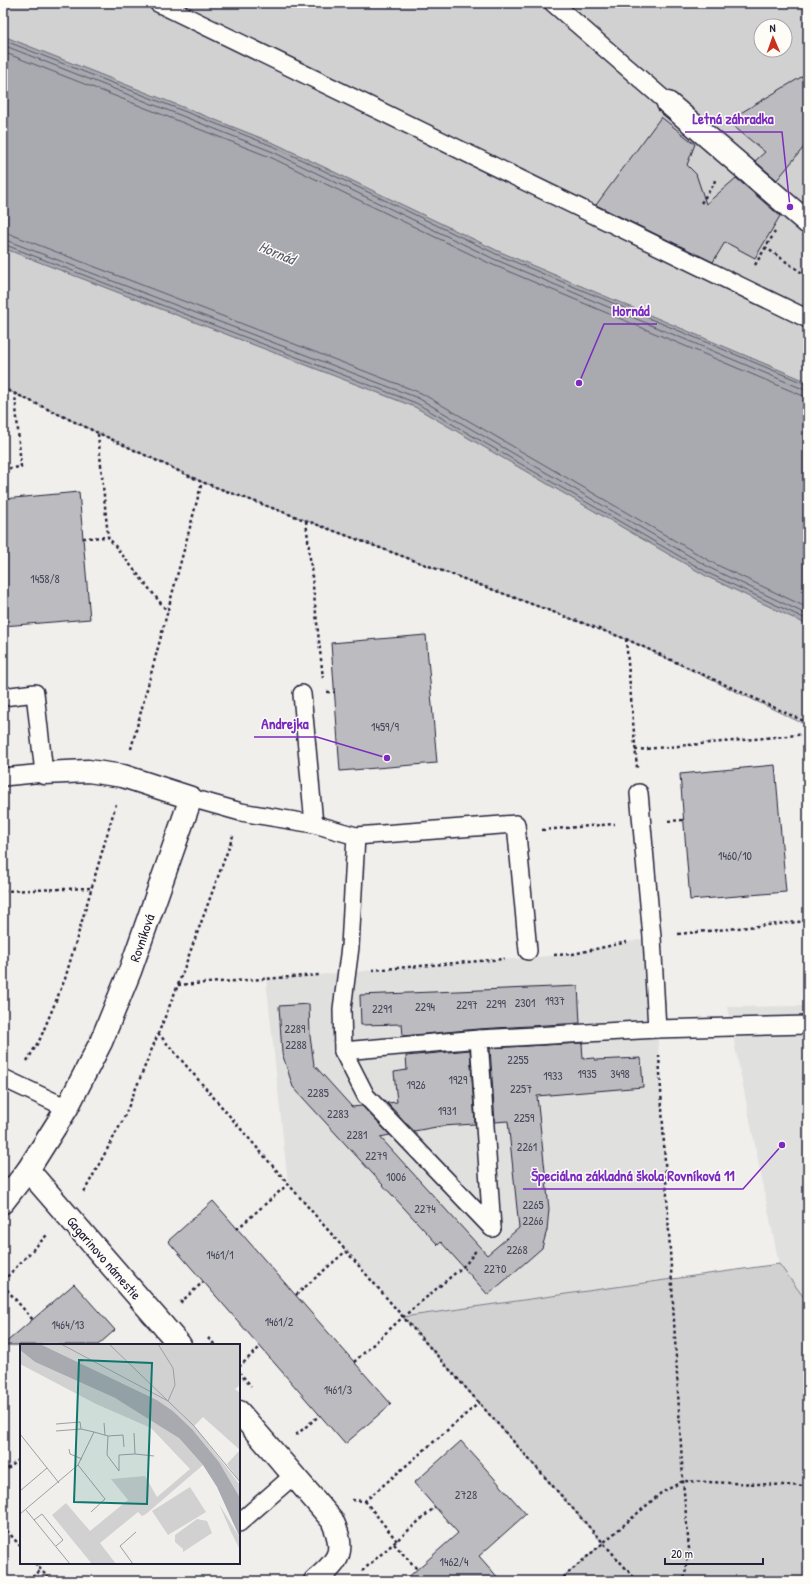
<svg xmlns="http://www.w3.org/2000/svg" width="811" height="1584" font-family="'Patrick Hand',sans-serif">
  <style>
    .built { fill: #e0e0df }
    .green { fill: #d2d1d1; stroke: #7a7a86; fill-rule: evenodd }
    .water { fill: #a9a9b0; stroke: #737381 }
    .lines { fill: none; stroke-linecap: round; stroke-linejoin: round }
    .shore { stroke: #58586a; stroke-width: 1 }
    .building { fill: #bcbcc0; stroke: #22223b }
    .service-casing { stroke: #22223b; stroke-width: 20 }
    .minor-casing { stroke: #22223b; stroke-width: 25 }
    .path { stroke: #22223b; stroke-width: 2.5; stroke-dasharray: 3 3; stroke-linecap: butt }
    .service { stroke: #fdfcf7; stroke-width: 17 }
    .minor { stroke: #fdfcf7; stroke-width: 22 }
    .labels { text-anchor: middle; stroke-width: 3; stroke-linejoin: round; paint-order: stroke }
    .number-label { font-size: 12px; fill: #48485c }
    .street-label { font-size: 14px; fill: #22223b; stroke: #fdfcf7 }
    .water-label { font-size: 15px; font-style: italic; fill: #58586a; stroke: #fdfcf7 }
    .inset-road { fill: none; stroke: #9e9da5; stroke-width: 1 }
    .view { fill: #0f766e; fill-opacity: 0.15; stroke: #0f766e; stroke-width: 2 }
    .inset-edge { fill: none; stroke: #22223b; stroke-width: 2 }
    .leader { fill: none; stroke: #7b2cbf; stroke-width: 1.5 }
    .callout-dot { fill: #7b2cbf; stroke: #fdfcf7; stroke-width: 1.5 }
    .callout-label { font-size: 15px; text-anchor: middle; font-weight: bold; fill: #7b2cbf; stroke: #fdfcf7; stroke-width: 3; stroke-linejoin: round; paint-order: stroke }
  </style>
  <rect width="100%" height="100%" fill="#f0efec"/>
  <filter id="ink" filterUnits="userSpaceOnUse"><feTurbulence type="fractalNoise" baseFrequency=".025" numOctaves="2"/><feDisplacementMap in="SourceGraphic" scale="8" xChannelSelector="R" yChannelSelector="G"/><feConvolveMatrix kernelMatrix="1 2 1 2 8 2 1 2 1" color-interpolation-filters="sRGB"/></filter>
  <g filter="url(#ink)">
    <g class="built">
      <path d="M 652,937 L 672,1280 L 403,1317 L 288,1184 L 266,979 L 573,954 Z"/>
      <path d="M 808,1003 L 808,1303 L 779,1264 L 727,1007 L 805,1006 Z"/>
    </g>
    <g class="green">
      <path d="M 3,3 L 808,3 L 808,382 L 498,251 L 276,144 L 3,36 ZM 761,26 L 785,26 L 785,50 L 761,50 Z"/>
      <path d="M 3,248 L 415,407 L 708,577 L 808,625 L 808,726 L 626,639 L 202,482 L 3,388 Z"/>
      <path d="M 779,1264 L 808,1303 L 808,1581 L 559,1581 L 603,1543 L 403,1317 Z"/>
    </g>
    <path class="water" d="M 3,36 L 276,144 L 498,251 L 808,382 L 808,625 L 708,577 L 415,407 L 3,248 Z"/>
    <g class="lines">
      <g class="shore">
        <path d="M 3,40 L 275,147 L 496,254 L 808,385"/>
        <path d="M 3,45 L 273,152 L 494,259 L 803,389 L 808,390"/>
        <path d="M 3,52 L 270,157 L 491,264 L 801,395 L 808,396"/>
        <path d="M 3,233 L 10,234 L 421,393 L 715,564 L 808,608"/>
        <path d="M 3,239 L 418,398 L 712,569 L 808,615"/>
        <path d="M 3,244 L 416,403 L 710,574 L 808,620"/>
      </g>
    </g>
    <g class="building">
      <path d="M 808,73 L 808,142 L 777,180 L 755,161 L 765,152 L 727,121 Z"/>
      <path d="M 661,117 L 695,144 L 687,165 L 696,174 L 706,204 L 736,178 L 780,216 L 755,258 L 725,242 L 713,262 L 596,205 Z"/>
      <path d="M 79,492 L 90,619 L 3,626 L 3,499 Z"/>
      <path d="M 426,635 L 437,763 L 340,771 L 331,643 Z"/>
      <path d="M 775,765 L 786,892 L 690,900 L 680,774 Z"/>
      <path d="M 578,986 L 580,1023 L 478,1029 L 403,1036 L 402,1024 L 361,1025 L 360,995 Z"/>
      <path d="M 309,1004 L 310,1036 L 314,1065 L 352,1107 L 362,1106 L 390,1135 L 380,1137 L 487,1255 L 519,1228 L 508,1121 L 495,1122 L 490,1048 L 582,1043 L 583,1059 L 594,1058 L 595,1060 L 641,1058 L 643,1087 L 537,1096 L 549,1209 L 547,1230 L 542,1248 L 488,1295 L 441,1242 L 438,1245 L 293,1087 L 282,1053 L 279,1006 Z"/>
      <path d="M 470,1050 L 475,1124 L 442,1126 L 414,1131 L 387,1103 L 397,1102 L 394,1072 L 407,1070 L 406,1056 Z"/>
      <path d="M 213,1201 L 391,1404 L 345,1444 L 168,1241 Z"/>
      <path d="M 74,1284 L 115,1330 L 98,1345 L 3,1345 Z"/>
      <path d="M 461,1441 L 526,1514 L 479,1556 L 501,1581 L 404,1581 L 458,1533 L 414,1483 Z"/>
    </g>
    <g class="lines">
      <defs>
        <g id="service">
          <path d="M 158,3 L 808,319"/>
          <path d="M 553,3 L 668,103"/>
          <path d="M 302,694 L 314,824"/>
          <path d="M 3,697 L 35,693 L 44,773 L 3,777"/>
          <path d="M 191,798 L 241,812 L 314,824 L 356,836 L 516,824 L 528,951"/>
          <path d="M 356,836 L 350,947 L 342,1009 L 343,1051 L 366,1096 L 492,1228"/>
          <path d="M 657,1029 L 808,1025"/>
          <path d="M 343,1051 L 479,1039"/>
          <path d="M 3,1078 L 67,1108"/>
          <path d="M 492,1228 L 479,1039 L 657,1029 L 652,937 L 639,793"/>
          <path d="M 239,1523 L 294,1475"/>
        </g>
        <g id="minor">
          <path d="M 668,103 L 808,223"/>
          <path d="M 28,1170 L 180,1345"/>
          <path d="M 3,1202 L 28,1170 L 67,1108 L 101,1042 L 130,971 L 191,798 L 123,776 L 88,771 L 44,773"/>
          <path d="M 239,1412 L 332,1520 C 346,1551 340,1560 315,1581"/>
        </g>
      </defs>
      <use href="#service" class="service-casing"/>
      <use href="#minor" class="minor-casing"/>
      <g class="path">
        <path d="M 701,203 L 714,184 L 715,180"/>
        <path d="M 765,247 L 808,277"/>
        <path d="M 755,265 L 775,232"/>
        <path d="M 3,388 L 202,482 L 626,639 L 808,723"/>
        <path d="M 98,434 L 108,537 L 167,611"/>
        <path d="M 3,469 L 21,467 L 15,394"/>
        <path d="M 306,521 L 323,678"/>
        <path d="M 83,538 L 108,537"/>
        <path d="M 626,639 L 637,768"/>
        <path d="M 327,692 L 334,692"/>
        <path d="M 131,749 L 202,482"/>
        <path d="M 635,750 L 808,734"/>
        <path d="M 668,821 L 684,820"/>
        <path d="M 542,830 L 615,824"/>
        <path d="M 3,891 L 92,888"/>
        <path d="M 678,934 L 808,921"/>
        <path d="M 554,955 L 573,954 L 627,942"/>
        <path d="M 372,970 L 505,959"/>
        <path d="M 178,985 L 319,975"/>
        <path d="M 158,1033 L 403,1317 L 637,1581"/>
        <path d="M 659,1055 L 683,1481 L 689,1549 L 684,1581"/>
        <path d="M 27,1061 L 40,1039 L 65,979 L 116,804"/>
        <path d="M 84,1192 L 123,1120 L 178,985 L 233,836"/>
        <path d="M 237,1229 L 288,1184"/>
        <path d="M 3,1281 L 47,1235"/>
        <path d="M 3,1285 L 33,1320"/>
        <path d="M 296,1295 L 346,1251"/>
        <path d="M 180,1303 L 203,1282"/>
        <path d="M 208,1338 L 215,1345"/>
        <path d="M 354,1362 L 403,1317 L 466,1264 L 477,1249"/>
        <path d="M 239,1367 L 260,1347"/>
        <path d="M 239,1372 L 251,1386"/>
        <path d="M 296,1435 L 320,1415"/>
        <path d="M 3,1473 L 21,1458"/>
        <path d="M 352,1500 L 365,1501 L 480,1402"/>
        <path d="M 365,1501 L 397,1541"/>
        <path d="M 3,1526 L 21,1547"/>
        <path d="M 394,1544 L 417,1569"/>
        <path d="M 35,1563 L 51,1581"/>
        <path d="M 362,1571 L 435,1507"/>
        <path d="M 28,1581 L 41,1570"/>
        <path d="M 559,1581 L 661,1493 L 683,1481 L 808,1486"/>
      </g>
      <use href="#service" class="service"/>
      <use href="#minor" class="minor"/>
    </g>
  </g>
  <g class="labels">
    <g class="number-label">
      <text x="45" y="583">1458/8</text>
      <text x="385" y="731">1459/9</text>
      <text x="735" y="860">1460/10</text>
      <text x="555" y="1005">1937</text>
      <text x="525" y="1007">2301</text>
      <text x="496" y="1008">2299</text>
      <text x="467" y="1009">2297</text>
      <text x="425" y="1011">2294</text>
      <text x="382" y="1013">2291</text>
      <text x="295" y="1033">2289</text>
      <text x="296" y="1049">2288</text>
      <text x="518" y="1064">2255</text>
      <text x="587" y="1078">1935</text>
      <text x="620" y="1078">3498</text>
      <text x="553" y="1080">1933</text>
      <text x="458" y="1084">1929</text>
      <text x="416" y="1089">1926</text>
      <text x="521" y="1093">2257</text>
      <text x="318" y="1097">2285</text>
      <text x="447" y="1115">1931</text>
      <text x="338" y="1118">2283</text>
      <text x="524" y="1122">2259</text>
      <text x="357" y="1139">2281</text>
      <text x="527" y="1151">2261</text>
      <text x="376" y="1160">2279</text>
      <text x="396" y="1181">1006</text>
      <text x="533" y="1209">2265</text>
      <text x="425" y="1213">2274</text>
      <text x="533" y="1225">2266</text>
      <text x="517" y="1254">2268</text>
      <text x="220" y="1259">1461/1</text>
      <text x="495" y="1273">2270</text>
      <text x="279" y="1326">1461/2</text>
      <text x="68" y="1329">1464/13</text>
      <text x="338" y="1394">1461/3</text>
      <text x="466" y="1499">2728</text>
      <text x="454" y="1566">1462/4</text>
    </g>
    <g class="street-label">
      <text transform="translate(142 938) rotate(-71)" y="5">Rovníková</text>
      <text transform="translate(104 1258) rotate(49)" y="5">Gagarinovo námestie</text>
    </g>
    <g class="water-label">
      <text transform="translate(277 253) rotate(23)" y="5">Hornád</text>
    </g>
  </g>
  <g transform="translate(20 1344)">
    <rect width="220" height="220" fill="#f0efec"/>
    <path d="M 20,0 L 220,0 L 220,41 L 215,45 L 220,49 L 220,138 L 207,120 L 220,106 L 183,73 L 174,82 L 220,141 L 220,155 L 199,118 L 172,85 L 153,67 L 137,56 ZM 0,6 L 15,18 L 95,54 L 139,79 L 159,94 L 183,121 L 126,170 L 122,172 L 118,168 L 80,199 L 96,220 L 72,220 L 32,171 L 46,159 L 70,187 L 108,156 L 91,135 L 125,132 L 137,153 L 170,125 L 131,84 L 76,60 L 0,20 ZM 170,143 L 186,168 L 148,191 L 132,167 ZM 199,160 L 220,194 L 220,206 L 211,188 ZM 177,175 L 187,177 L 192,189 L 163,208 L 163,205 L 155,198 L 155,191 Z" fill="#d2d1d1"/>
    <path d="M 0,0 L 20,0 L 137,56 L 153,67 L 172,85 L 199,118 L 220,154 L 220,194 L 197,143 L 183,121 L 159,94 L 95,54 L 15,18 L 0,6 Z" fill="#a9a9b0"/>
    <path class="inset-road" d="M 41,0 L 148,57 L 174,82 L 220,138M 89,0 L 148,57 L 155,41 L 153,24 L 138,0M 84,79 L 85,91M 36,80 L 60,78 L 61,85 L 36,87M 74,88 L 88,92 L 103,91 L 104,103M 0,90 L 39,139M 88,92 L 87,111 L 99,127M 49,105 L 50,110 L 62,115M 115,110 L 134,112M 58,121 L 85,155 L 71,168M 99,127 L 99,111 L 115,110 L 114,89M 0,147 L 27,124M 6,166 L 50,220M 0,170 L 58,121 L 74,88 L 61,85M 14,176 L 22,170 L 43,196 L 36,202M 113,220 L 100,202 L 116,188"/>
    <path class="view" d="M 59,16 L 132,19 L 127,160 L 54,158 Z"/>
    <rect width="220" height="220" class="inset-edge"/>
  </g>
  <path class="leader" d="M790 207L782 132H685M579 383L604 324H657M387 758L317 737H254M782 1145L743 1189H523"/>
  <g class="callout-dot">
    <circle cx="790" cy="207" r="4"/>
    <circle cx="579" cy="383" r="4"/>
    <circle cx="387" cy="758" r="4"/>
    <circle cx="782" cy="1145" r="4"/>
  </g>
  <g class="callout-label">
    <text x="733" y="124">Letná záhradka</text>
    <text x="631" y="316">Hornád</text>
    <text x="285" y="729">Andrejka</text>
    <text x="633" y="1181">Špeciálna základná škola Rovníková 11</text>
  </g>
  <rect width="811" height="1584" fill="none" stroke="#fdfcf7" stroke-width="16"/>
  <rect x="8" y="8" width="795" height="1568" fill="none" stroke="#22223b" stroke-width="1.5" filter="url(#ink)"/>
  <g transform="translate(773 38) rotate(358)"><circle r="19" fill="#fdfcf7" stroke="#a5a5ac"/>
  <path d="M0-3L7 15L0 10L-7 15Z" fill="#c8321e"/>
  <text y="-6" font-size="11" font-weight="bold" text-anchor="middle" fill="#22223b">N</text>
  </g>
  <path d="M665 1558v6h98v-6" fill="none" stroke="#22223b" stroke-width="2"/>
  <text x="671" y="1558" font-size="12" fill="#22223b" stroke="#fdfcf7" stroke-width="3" paint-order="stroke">20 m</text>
</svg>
